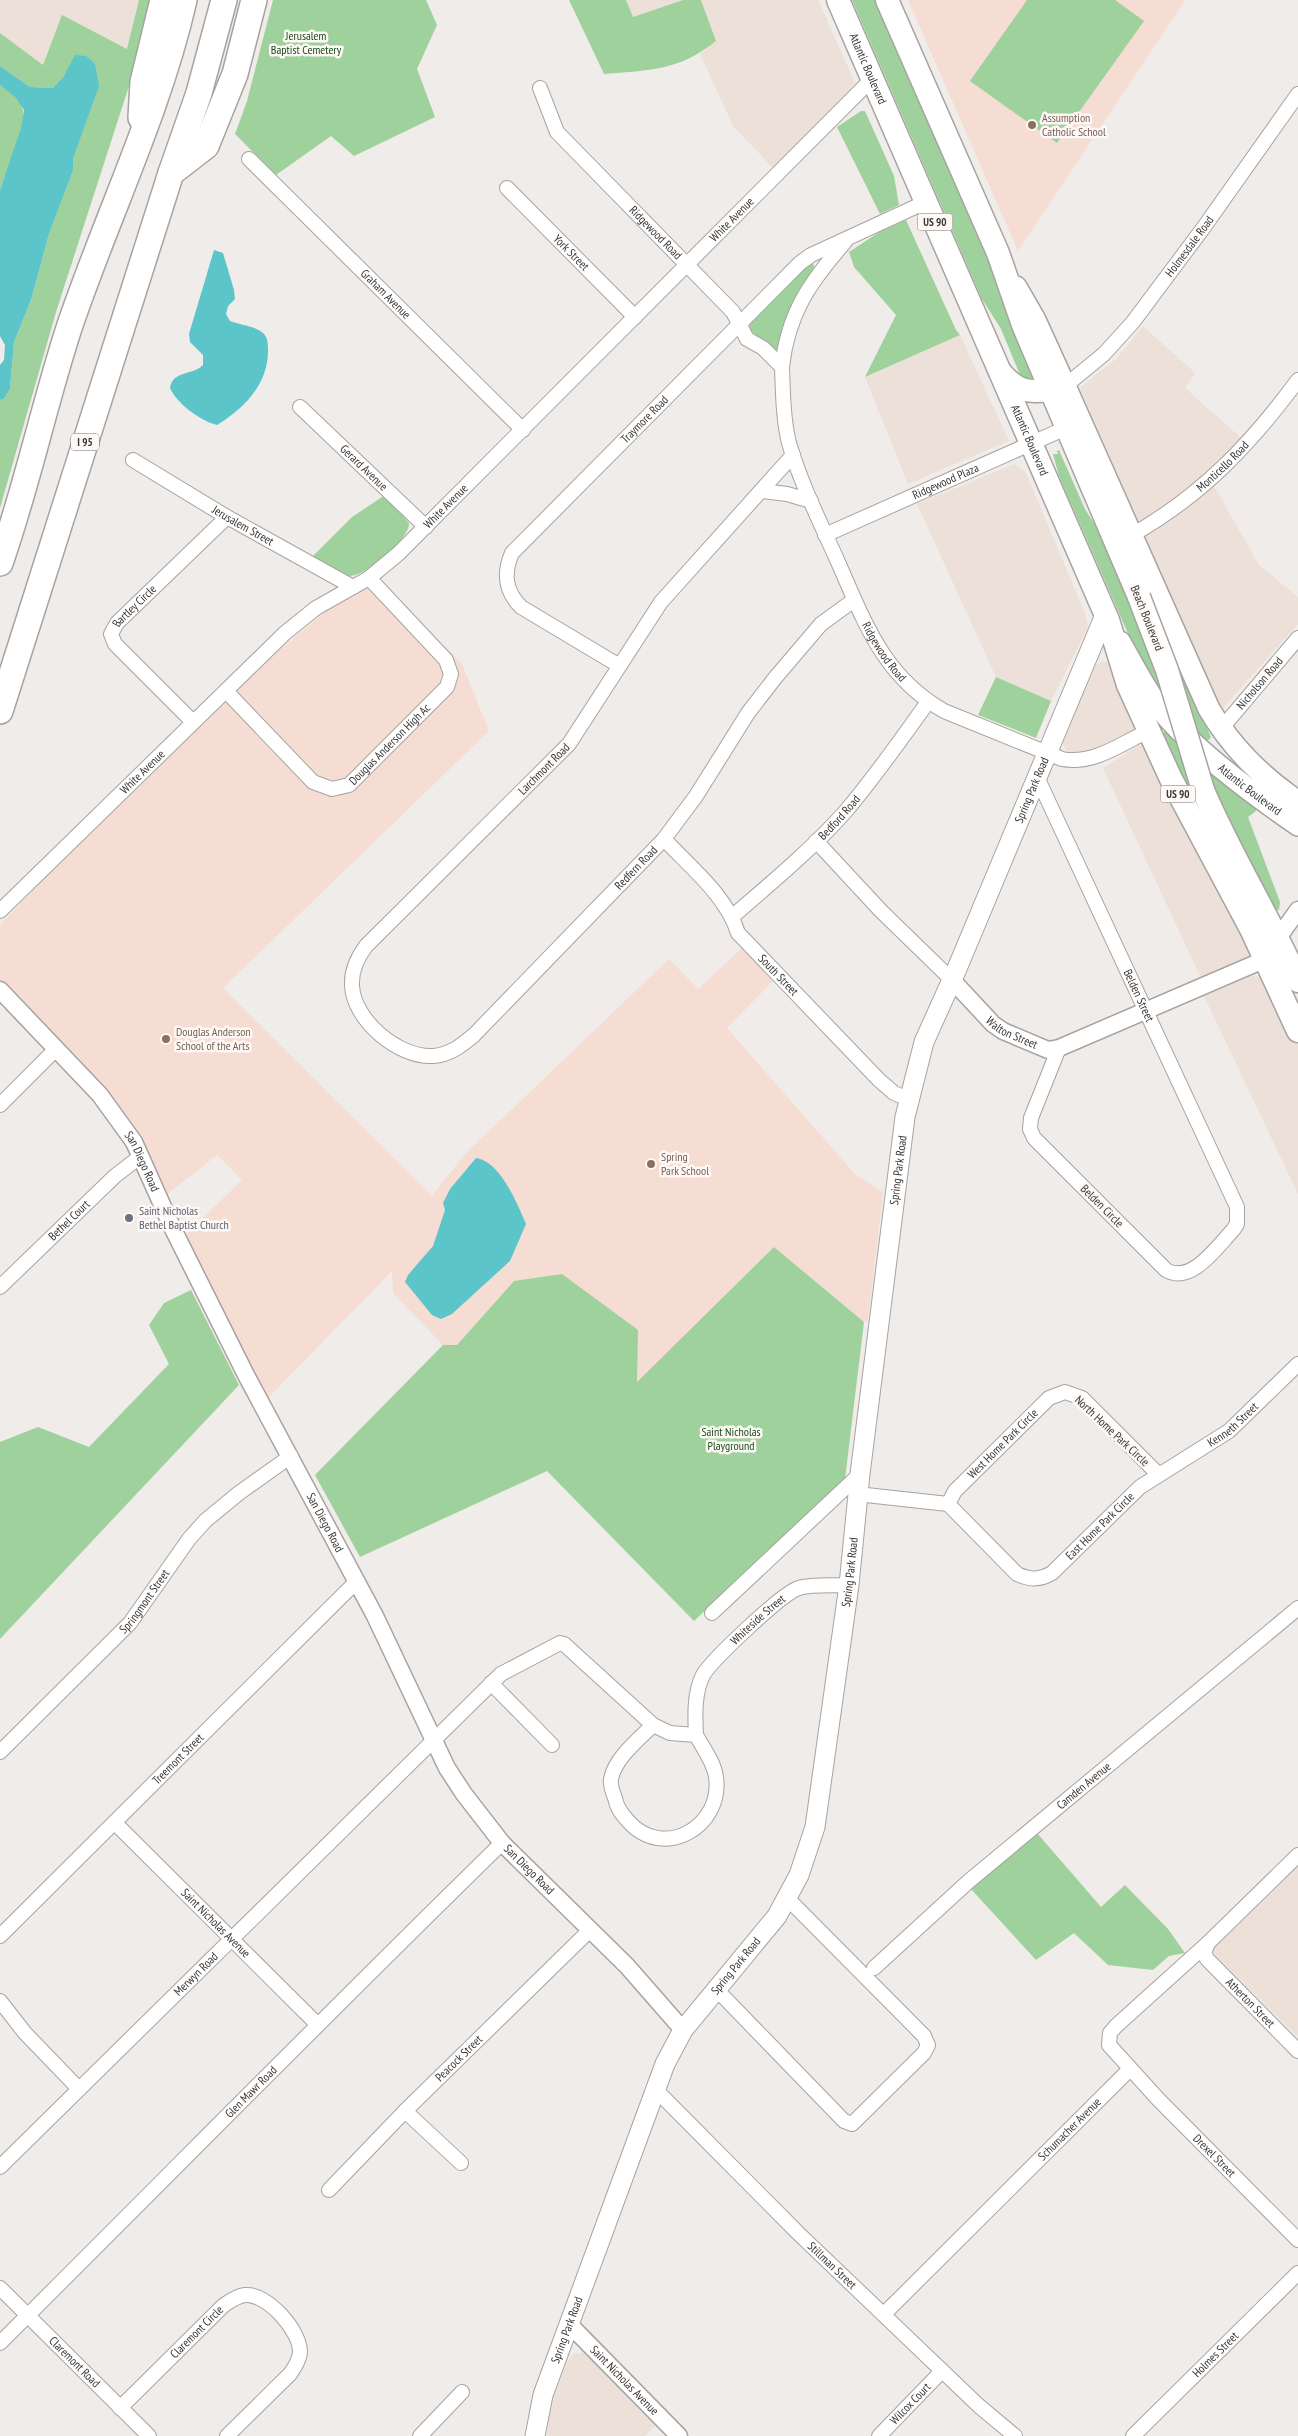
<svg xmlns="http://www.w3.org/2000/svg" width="1298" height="2436" font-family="'PT Sans Narrow',sans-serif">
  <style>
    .built { fill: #ece0d8 }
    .education { fill: #f5ddd3 }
    .green { fill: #9fd19c }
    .water { fill: #5bc5ca }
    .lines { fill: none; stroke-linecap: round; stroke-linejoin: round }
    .minor-casing { stroke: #a7a3a0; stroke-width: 16 }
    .tertiary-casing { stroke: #a7a3a0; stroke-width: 19 }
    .secondary-casing { stroke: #a7a3a0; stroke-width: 21 }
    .primary-casing { stroke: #a7a3a0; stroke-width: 24 }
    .trunk-casing { stroke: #a7a3a0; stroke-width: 25 }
    .motorway-casing { stroke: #a7a3a0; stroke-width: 28 }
    .minor { stroke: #fff; stroke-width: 14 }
    .tertiary { stroke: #fff; stroke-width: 16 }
    .secondary { stroke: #fff; stroke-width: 19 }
    .primary { stroke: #fff; stroke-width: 21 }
    .trunk { stroke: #fff; stroke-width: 22 }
    .motorway { stroke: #fff; stroke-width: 25 }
    .trunk-bridge-casing { stroke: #a7a3a0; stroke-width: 25; stroke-linecap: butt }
    .trunk-bridge { stroke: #fff; stroke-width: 22 }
    .education-dot { fill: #8d6e63; stroke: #fef9f6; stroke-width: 2 }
    .worship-dot { fill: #6b7280; stroke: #fef9f6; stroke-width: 2 }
    .labels { text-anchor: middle; stroke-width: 5; stroke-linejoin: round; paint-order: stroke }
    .shield { fill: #fef9f6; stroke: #747170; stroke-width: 1 }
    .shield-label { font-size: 11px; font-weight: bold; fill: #393736 }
    .park-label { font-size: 12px; fill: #154c16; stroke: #fef9f6 }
    .street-label { font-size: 12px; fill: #393736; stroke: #fef9f6 }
    .education-label { font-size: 12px; fill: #785e54; stroke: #fef9f6; text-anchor: start }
    .worship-label { font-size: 12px; fill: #5b616d; stroke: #fef9f6; text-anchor: start }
  </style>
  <rect width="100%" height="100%" fill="#f0ece9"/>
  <g class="built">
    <path d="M 0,0 L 139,0 L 128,49 L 43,65 L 0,33 Z"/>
    <path d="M 626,0 L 683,0 L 633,17 Z"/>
    <path d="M 701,0 L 818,0 L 855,83 L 773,168 L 733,126 L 700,54 L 716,41 Z"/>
    <path d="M 1143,326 L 1195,373 L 1185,388 L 1241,438 L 1206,472 L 1259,565 L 1298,597 L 1298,624 L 1223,708 L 1215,698 L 1080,388 L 1117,358 Z"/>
    <path d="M 960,335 L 1009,441 L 908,484 L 865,377 Z"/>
    <path d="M 1014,464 L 1025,471 L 1085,613 L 1088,627 L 1051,701 L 996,677 L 917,504 Z"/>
    <path d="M 1102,661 L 1109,663 L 1113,667 L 1136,721 L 1133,730 L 1083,754 L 1068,753 L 1062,742 L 1094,667 Z"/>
    <path d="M 1140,745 L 1147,746 L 1253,949 L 1250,956 L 1201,978 L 1103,768 Z"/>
    <path d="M 1252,976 L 1259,977 L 1269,984 L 1298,1045 L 1298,1194 L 1204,996 Z"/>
    <path d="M 1298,1865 L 1298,2037 L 1211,1951 Z"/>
    <path d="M 574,2353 L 586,2353 L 656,2425 L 645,2436 L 547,2436 L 551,2406 L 567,2362 Z"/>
  </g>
  <g class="education">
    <path d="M 908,0 L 1185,0 L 1018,251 Z"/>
    <path d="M 378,578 L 462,664 L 489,731 L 223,988 L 432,1196 L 465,1154 L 669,959 L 698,989 L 744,946 L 776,978 L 727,1028 L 855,1174 L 883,1192 L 868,1321 L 864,1322 L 774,1247 L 636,1383 L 514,1281 L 457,1345 L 443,1345 L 393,1293 L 392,1271 L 267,1399 L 184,1236 L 242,1180 L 217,1155 L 165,1196 L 138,1132 L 106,1091 L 0,980 L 0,925 L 61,861 L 278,651 L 329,609 Z"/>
  </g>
  <g class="green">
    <path d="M 139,0 L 152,0 L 138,58 L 56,312 L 0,508 L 0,400 L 4,399 L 10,389 L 14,342 L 31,300 L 49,234 L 73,171 L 73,158 L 64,76 L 53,88 L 30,87 L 0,66 L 0,33 L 43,65 L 62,15 L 127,49 Z"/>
    <path d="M 273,0 L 426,0 L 437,25 L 417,69 L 435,117 L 354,156 L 331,136 L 276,175 L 235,134 L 247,101 Z"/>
    <path d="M 569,0 L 626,0 L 633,17 L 683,0 L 701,0 L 716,41 C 679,71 650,70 604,74 Z"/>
    <path d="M 852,0 L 876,0 L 1016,326 L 1035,381 L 1023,382 L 1001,329 L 982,299 Z"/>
    <path d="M 1027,0 L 1115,0 L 1144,21 L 1057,143 L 970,81 Z"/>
    <path d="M 0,85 C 8,91 22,100 23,111 C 26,127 6,172 0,190 Z"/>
    <path d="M 861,111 L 865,111 L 894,176 L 899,205 L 880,214 L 837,127 Z"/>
    <path d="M 906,220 L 956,330 L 960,335 L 865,377 L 896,315 L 854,267 L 849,252 L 881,231 Z"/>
    <path d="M 812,262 L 815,268 L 794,301 L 779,346 L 778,350 L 774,350 L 750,330 L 749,323 L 805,266 Z"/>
    <path d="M 1059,450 L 1085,509 L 1168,640 L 1211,737 L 1206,743 L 1172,711 L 1144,670 L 1059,476 L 1053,454 L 1058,454 L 1057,451 Z"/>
    <path d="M 385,495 L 409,523 C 410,539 363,580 346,576 C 335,573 322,564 311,558 L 352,517 Z"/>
    <path d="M 996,677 L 1051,701 L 1036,738 L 978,715 Z"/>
    <path d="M 1166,730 L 1177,739 L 1216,850 L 1162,734 Z"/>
    <path d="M 1204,761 L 1256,807 L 1256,811 L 1248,817 L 1280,902 L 1279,910 L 1274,909 L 1226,820 Z"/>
    <path d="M 774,1247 L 864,1322 L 845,1479 L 694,1621 L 547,1471 L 360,1557 L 315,1475 L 443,1345 L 457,1345 L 514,1281 L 562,1274 L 638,1330 L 637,1382 Z"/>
    <path d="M 191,1290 L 239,1385 L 0,1639 L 0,1442 L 38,1427 L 89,1447 L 169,1364 L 149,1325 L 164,1303 Z"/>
    <path d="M 1037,1833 L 1101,1907 L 1125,1885 L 1168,1929 L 1185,1953 L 1169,1956 L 1153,1970 L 1108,1965 L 1074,1933 L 1036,1960 L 970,1888 Z"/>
  </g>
  <g class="water">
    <path d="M 75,55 L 86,56 L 95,64 L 99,86 L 73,158 L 73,171 L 49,234 L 31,300 L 14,342 L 10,389 L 4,399 L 0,400 L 0,365 L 4,360 L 5,345 L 0,336 L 0,190 L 21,128 L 24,110 L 16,98 L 0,85 L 0,66 L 30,87 L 53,88 L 64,76 Z"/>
    <path d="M 214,250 L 223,253 L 234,290 L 235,299 L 228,306 L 226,314 L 230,321 C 240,325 255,326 263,333 C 268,337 268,345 268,351 C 268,384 244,409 217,425 C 201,421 177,404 170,388 C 173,370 192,376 203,365 L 203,355 L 190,342 L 189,334 Z"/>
    <path d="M 476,1158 C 500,1161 517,1203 526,1224 L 510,1261 L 452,1314 L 441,1319 L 432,1315 L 405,1282 L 408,1275 L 433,1246 L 445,1210 L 443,1203 L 450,1189 Z"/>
  </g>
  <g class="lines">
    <defs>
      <g id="minor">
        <path id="s1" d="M 540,88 L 557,132 L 733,312 L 747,339 L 763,348 L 782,367 C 783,393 783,418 789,443 C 801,484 821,524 838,562 C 865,623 883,676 944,711 L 1062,759 C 1093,765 1121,744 1148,731"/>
        <path id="s2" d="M 249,159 L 523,430"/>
        <path id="s3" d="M 507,188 L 635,317"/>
        <path d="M 782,367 C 788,313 810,282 845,242"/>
        <path id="s4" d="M 1065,386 L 1104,354 L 1133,322 L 1204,227 L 1298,94"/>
        <path id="s5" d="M 300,407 L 426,527"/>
        <path id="s6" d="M 793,455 L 661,602 L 569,744 L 366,946 C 357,958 351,971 352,986 C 354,1021 399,1058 433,1056 C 450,1055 462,1045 474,1035 L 664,839 L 696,796 L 748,713 L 775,678 L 821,624 L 854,600"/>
        <path id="s7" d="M 133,460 L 227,517 L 353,587"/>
        <path d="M 762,491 L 787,494 L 811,501"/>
        <path id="s8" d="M 825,535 L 1066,428"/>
        <path id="s9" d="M 1132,535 C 1202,495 1250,445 1298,380"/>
        <path id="s10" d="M 618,665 L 521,607 C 505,591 503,574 512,553 L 800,263 L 811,255 L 926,202"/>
        <path id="s11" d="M 226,691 L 313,782 L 332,789 L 349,785 L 447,687 L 451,674 L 446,660 L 369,578"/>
        <path id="s12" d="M 193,722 L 115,644 L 111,634 L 117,623 L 227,517"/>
        <path id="s13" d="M 1221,729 L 1298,638"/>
        <path id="s14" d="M 1037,777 L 1237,1207 L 1237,1224 L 1233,1230 C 1217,1247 1191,1285 1166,1270 L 1034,1138 L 1030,1129 L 1031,1118 L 1059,1048"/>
        <path id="s15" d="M 664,839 C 690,867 726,895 738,933 L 879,1080 L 894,1093 L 908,1099"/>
        <path d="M 816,841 L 881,911 L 952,980"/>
        <path id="s16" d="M 0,911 L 285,633 L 316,608 L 369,578 L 398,554 L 873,78"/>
        <path id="s17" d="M 733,916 C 771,883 811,850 845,812 C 875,777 901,739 928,702"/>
        <path d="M 0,1105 L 56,1049"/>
        <path id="s18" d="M 0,1287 L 115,1176 L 141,1156"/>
        <path d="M 857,1494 L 948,1504"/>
        <path id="s19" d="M 948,1504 L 1017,1574 C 1030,1580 1040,1580 1052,1573 L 1140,1487 L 1229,1431 L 1298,1364"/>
        <path id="s20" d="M 948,1504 L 955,1491 L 1049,1398 L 1065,1392 L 1082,1398 L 1158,1474"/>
        <path d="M 712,1613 L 860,1474"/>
        <path d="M 491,1683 L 552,1745"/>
        <path d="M 653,1725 C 638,1740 615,1758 611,1779 C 610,1784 613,1793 615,1798 C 617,1808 621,1813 628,1821 C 663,1861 723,1827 716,1777 C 714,1762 703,1748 696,1735"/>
        <path id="s21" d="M 0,1752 L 130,1623 L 189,1539 L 205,1521 L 239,1493 L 291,1456"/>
        <path id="s22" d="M 115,1823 L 317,2024"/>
        <path id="s23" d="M 1298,1855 L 1208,1943 L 1204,1953 L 1207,1959 L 1298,2051"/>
        <path id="s24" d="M 0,1936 L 357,1581"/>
        <path id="s25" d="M 1208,1943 L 1116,2026 L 1110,2033 L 1109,2045 L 1158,2099 L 1298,2240"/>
        <path id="s26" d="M 874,1968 L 969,1881 L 1298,1608"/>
        <path d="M 717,1990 L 844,2121 L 852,2124 L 924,2053 L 928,2045 L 924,2036 L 787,1898"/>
        <path d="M 0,2001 L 25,2033 L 79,2089"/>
        <path id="s27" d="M 655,2089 L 798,2233 L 979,2406 L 1015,2436"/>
        <path d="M 405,2111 L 461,2163"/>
        <path id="s28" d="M 0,2167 L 501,1674 L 560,1643 L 564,1644 L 653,1725 L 670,1733 L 696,1735 C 695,1716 694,1693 703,1675 C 712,1660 782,1593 799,1588 C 812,1584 834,1586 849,1585"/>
        <path id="s29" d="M 329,2190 L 405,2111 L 590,1930"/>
        <path id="s30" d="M 0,2288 L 149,2436"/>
        <path id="s31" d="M 884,2314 L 1130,2069"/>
        <path id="s32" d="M 0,2343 C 168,2176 333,2008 502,1843"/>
        <path id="s33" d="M 120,2408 L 224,2305 C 230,2301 237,2296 245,2295 C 267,2293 301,2331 300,2353 C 299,2361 295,2367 290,2374 L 227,2436"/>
        <path d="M 420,2436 L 462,2392"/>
        <path id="s34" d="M 879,2436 L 942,2371"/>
        <path id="s35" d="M 1133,2436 L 1298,2273"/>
      </g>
      <g id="tertiary">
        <path d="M 1278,938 L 1298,910"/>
        <path id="s36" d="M 952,980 L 993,1024 L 1003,1031 L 1048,1050 L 1059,1048 L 1266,959"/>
        <path id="s37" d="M 0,990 L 100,1095 L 134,1142 L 172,1227 L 246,1375 L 375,1616 L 447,1768 L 464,1794 L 502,1843 L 627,1966 L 683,2030"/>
        <path id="s38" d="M 569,2324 L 679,2436"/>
      </g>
      <g id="secondary">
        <path id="s39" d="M 535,2436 L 543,2395 L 665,2064 L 683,2030 L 777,1916 L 799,1875 L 815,1827 L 849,1585 L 860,1474 L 905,1117 L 924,1042 L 956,971 L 1105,615"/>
      </g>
      <g id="primary">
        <path d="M 1016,287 L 1035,320 L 1065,386 L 1209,709 C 1232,748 1261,776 1298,802"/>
        <path id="s40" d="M 1120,642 C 1131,662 1142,683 1155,702 C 1189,747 1252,793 1298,825"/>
      </g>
      <g id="trunk">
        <path id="s41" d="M 838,0 L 1108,620 L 1128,685 L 1171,779 L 1251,929 L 1298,1031"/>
        <path d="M 887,0 L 998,253 L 1023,325 L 1139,597"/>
        <path d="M 1002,374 C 1017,391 1028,393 1050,390"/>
        <path d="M 1203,790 C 1231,856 1269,916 1298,981"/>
      </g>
      <g id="motorway">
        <path d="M 141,118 L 143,82 L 163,0"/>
        <path d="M 171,173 L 206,146 L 235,74 L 254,0"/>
        <path d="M 0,563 C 27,486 44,405 69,328 C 106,218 158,114 184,0"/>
        <path d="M 0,711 L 171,173 L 199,93 L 224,0"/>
      </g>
    </defs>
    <use href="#minor" class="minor-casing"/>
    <use href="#tertiary" class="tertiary-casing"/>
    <use href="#secondary" class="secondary-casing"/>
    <use href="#primary" class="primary-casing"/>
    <use href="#trunk" class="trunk-casing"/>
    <use href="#motorway" class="motorway-casing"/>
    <use href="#minor" class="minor"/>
    <use href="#tertiary" class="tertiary"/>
    <use href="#secondary" class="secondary"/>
    <use href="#primary" class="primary"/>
    <use href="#trunk" class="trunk"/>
    <use href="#motorway" class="motorway"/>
    <defs>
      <path id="trunk-bridge" d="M 1139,597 L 1167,670 L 1203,790"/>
    </defs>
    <use href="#trunk-bridge" class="trunk-bridge-casing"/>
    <use href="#trunk-bridge" class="trunk-bridge"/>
  </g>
  <g class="education-dot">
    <circle cx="1032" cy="125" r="5"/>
    <circle cx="166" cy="1039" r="5"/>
    <circle cx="651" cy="1164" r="5"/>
  </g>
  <circle class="worship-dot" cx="129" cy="1218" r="5"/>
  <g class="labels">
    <g class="shield">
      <rect x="917.5" y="213.5" width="35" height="17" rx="4"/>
      <rect x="71" y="433.5" width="28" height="17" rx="4"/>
      <rect x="1160.5" y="785.5" width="35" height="17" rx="4"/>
    </g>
    <g class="shield-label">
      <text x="935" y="226">US 90</text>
      <text x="85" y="446">I 95</text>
      <text x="1178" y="798">US 90</text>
    </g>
    <g class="park-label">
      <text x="306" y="40">Jerusalem<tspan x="306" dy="14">Baptist Cemetery</tspan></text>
      <text x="731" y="1436">Saint Nicholas<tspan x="731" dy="14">Playground</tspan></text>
    </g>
    <g class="street-label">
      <text dy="4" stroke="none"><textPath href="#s41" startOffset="75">Atlantic Boulevard</textPath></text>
      <text dy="4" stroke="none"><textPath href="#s16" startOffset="1009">White Avenue</textPath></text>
      <text dy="4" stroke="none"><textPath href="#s1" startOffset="188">Ridgewood Road</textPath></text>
      <text dy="4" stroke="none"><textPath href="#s4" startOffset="188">Holmesdale Road</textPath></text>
      <text dy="4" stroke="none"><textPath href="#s3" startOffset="91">York Street</textPath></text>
      <text dy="4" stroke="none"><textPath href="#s2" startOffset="192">Graham Avenue</textPath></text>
      <text dy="4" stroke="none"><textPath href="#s10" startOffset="360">Traymore Road</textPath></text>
      <text dy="4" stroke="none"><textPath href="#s41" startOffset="480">Atlantic Boulevard</textPath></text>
      <text dy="4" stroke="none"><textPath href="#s5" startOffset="88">Gerard Avenue</textPath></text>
      <text dy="4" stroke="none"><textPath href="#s9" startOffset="114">Monticello Road</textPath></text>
      <text dy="4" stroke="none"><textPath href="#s8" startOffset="132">Ridgewood Plaza</textPath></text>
      <text dy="4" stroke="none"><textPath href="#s16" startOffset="604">White Avenue</textPath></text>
      <text dy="4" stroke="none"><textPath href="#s7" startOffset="128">Jerusalem Street</textPath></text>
      <text dy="4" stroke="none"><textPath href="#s12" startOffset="158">Bartley Circle</textPath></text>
      <text transform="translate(1147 618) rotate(68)" y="4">Beach Boulevard</text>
      <text dy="4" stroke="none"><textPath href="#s1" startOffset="681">Ridgewood Road</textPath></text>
      <text dy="4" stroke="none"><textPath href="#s13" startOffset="60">Nicholson Road</textPath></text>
      <text dy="4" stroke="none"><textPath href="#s11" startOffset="221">Douglas Anderson High Ac</textPath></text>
      <text transform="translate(544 769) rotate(-45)" y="4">Larchmont Road</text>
      <text dy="4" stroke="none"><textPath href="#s16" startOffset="199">White Avenue</textPath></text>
      <text dy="4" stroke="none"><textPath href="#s40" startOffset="199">Atlantic Boulevard</textPath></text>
      <text dy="4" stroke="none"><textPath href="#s39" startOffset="1745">Spring Park Road</textPath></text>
      <text dy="4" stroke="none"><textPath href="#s17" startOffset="145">Bedford Road</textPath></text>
      <text dy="4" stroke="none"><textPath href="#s6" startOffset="1092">Redfern Road</textPath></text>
      <text dy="4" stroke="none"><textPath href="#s15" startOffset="179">South Street</textPath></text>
      <text dy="4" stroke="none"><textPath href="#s14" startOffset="241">Belden Street</textPath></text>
      <text dy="4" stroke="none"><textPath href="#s36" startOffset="81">Walton Street</textPath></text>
      <text dy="4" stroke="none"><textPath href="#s37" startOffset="224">San Diego Road</textPath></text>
      <text dy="4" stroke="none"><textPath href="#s39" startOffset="1340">Spring Park Road</textPath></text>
      <text transform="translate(1102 1206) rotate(45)" y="4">Belden Circle</text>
      <text dy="4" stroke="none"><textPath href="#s18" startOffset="96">Bethel Court</textPath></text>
      <text dy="4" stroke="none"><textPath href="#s19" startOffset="370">Kenneth Street</textPath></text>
      <text transform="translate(1112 1431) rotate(43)" y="4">North Home Park Circle</text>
      <text dy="4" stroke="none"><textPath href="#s20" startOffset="82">West Home Park Circle</textPath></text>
      <text dy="4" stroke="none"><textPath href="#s37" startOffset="629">San Diego Road</textPath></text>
      <text dy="4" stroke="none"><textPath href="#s19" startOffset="202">East Home Park Circle</textPath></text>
      <text dy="4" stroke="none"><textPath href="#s39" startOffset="935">Spring Park Road</textPath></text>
      <text dy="4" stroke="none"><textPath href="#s21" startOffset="209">Springmont Street</textPath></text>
      <text dy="4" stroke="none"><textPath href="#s28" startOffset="1078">Whiteside Street</textPath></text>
      <text dy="4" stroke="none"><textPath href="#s24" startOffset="251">Treemont Street</textPath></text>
      <text dy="4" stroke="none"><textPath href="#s26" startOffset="278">Camden Avenue</textPath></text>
      <text dy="4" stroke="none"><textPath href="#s37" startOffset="1034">San Diego Road</textPath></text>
      <text dy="4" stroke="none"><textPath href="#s22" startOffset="142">Saint Nicholas Avenue</textPath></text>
      <text dy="4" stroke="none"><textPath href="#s39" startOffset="516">Spring Park Road</textPath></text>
      <text dy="4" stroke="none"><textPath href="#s28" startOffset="275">Merwyn Road</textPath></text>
      <text dy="4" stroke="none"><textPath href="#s23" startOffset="205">Atherton Street</textPath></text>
      <text dy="4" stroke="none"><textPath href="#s29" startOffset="185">Peacock Street</textPath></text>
      <text dy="4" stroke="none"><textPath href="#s32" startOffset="355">Glen Mawr Road</textPath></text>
      <text dy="4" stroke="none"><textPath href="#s31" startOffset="262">Schumacher Avenue</textPath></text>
      <text dy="4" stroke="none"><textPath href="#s25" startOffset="298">Drexel Street</textPath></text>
      <text dy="4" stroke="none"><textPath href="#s27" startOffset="250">Stillman Street</textPath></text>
      <text dy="4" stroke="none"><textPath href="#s39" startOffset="111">Spring Park Road</textPath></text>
      <text dy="4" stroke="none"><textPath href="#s33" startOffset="108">Claremont Circle</textPath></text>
      <text dy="4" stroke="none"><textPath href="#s35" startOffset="116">Holmes Street</textPath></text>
      <text dy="4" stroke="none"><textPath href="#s30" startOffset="105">Claremont Road</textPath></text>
      <text dy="4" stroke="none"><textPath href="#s38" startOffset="79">Saint Nicholas Avenue</textPath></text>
      <text dy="4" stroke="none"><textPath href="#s34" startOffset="45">Wilcox Court</textPath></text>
    </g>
    <g class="education-label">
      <text x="1042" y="122">Assumption<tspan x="1042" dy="14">Catholic School</tspan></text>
      <text x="176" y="1036">Douglas Anderson<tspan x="176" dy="14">School of the Arts</tspan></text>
      <text x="661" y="1161">Spring<tspan x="661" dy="14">Park School</tspan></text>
    </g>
    <g class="worship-label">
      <text x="139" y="1215">Saint Nicholas<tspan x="139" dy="14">Bethel Baptist Church</tspan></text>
    </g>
  </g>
</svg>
